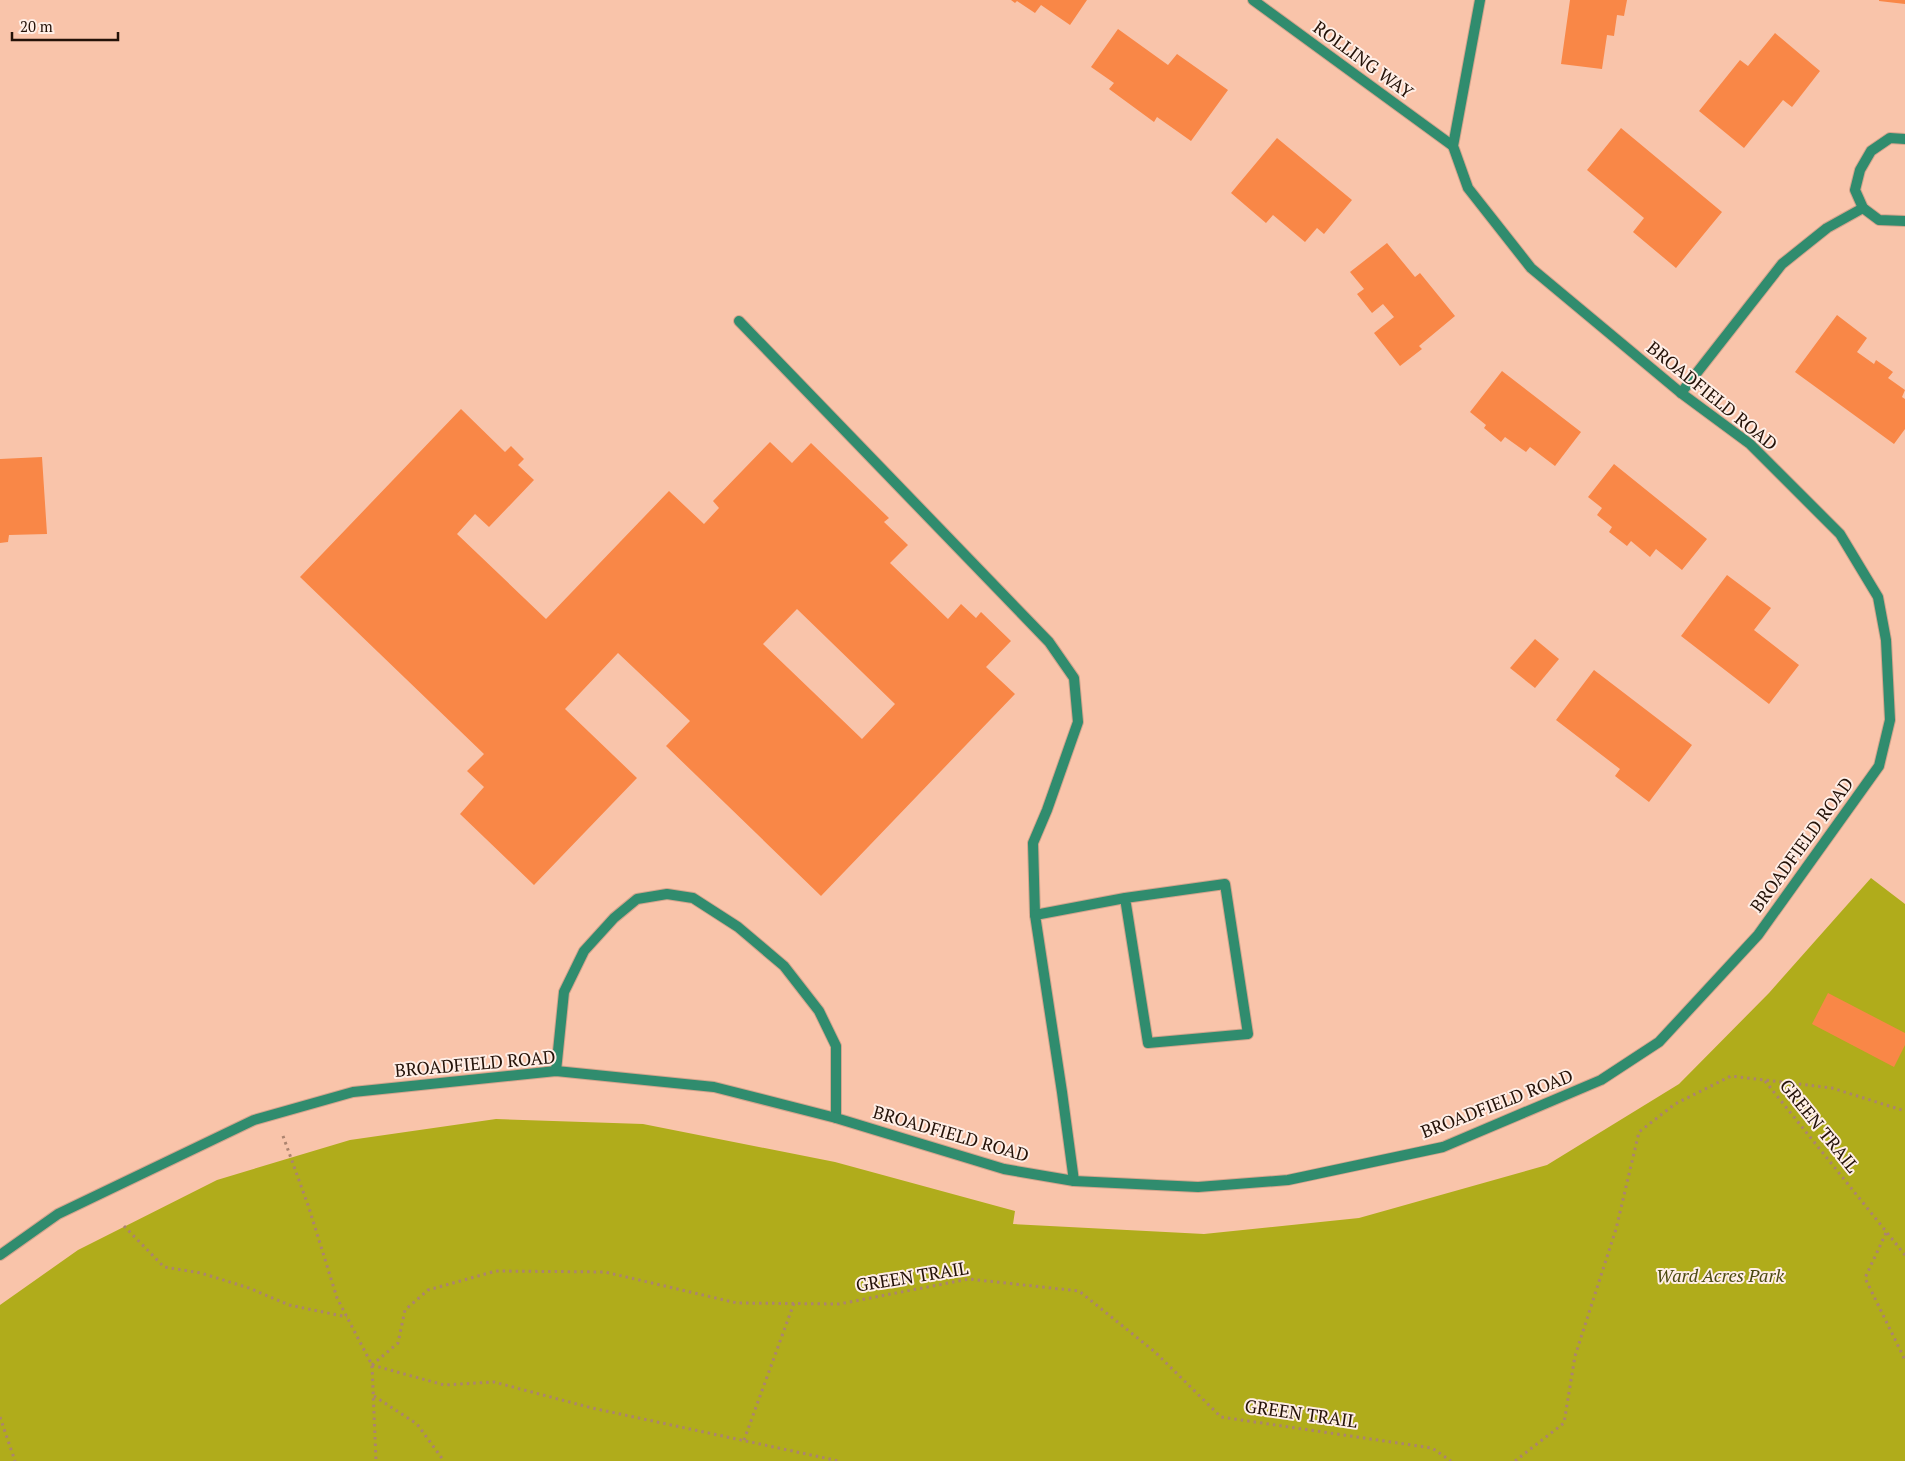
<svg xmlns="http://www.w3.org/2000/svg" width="1905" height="1461" font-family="'PT Serif',serif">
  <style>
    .green { fill: #b0ac1b }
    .building { fill: #f98747; fill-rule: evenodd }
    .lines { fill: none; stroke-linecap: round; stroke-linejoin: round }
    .service-casing { stroke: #d3a48d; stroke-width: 12 }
    .minor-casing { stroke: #d3a48d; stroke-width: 12 }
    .path { stroke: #ac846f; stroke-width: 3; stroke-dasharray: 2.5 4; stroke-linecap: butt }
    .service { stroke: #308c6e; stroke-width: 10 }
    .minor { stroke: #308c6e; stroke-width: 10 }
    .labels { text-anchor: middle; stroke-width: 4; stroke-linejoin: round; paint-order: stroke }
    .street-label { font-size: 18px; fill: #241208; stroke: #ffeee6 }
    .park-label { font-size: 18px; font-style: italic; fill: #4c4a11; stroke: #ffeee6 }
  </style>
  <rect width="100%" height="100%" fill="#f9c4aa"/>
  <path class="green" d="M 1871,878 L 1905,904 L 1905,1461 L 0,1461 L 0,1305 L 78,1250 L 217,1180 L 350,1140 L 496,1119 L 643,1124 L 835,1162 L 1015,1211 L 1013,1224 L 1204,1234 L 1359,1218 L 1547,1165 L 1679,1084 L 1769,993 Z"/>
  <g class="building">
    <path d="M 1011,0 L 1087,0 L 1070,25 L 1041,5 L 1035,13 L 1017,1 L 1015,3 Z"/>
    <path d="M 1570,0 L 1627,0 L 1624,16 L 1617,15 L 1614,36 L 1607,35 L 1602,69 L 1561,64 Z"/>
    <path d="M 1879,0 L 1905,0 L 1905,4 L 1879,1 Z"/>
    <path d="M 1118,29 L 1168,65 L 1177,54 L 1228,90 L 1191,141 L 1157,117 L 1154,122 L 1109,89 L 1114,83 L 1091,67 Z"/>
    <path d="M 1775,33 L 1820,71 L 1792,107 L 1783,100 L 1744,148 L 1699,111 L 1740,60 L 1748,66 Z"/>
    <path d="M 1621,128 L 1722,212 L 1676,268 L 1633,232 L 1644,218 L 1587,170 Z"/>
    <path d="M 1277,138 L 1352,200 L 1324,234 L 1317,228 L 1305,242 L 1273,215 L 1266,223 L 1231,193 Z"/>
    <path d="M 1387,243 L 1415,277 L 1420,273 L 1455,316 L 1419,346 L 1422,349 L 1400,366 L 1374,333 L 1394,317 L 1383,304 L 1372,313 L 1357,294 L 1364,289 L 1350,272 Z"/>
    <path d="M 1837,315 L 1867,338 L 1857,352 L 1874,364 L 1876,360 L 1893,372 L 1888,378 L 1905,390 L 1902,397 L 1905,399 L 1905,429 L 1894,444 L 1795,372 Z"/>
    <path d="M 1502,371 L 1581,432 L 1555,466 L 1530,447 L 1526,452 L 1505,437 L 1501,442 L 1484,428 L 1486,425 L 1470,412 Z"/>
    <path d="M 461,409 L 505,452 L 511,446 L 524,459 L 518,465 L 534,480 L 489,527 L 475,514 L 457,534 L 546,619 L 669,491 L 704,524 L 719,508 L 713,501 L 770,442 L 792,463 L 811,443 L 889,518 L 884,522 L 908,545 L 890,563 L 948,619 L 961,604 L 976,618 L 981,612 L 1011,641 L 986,667 L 1015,694 L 821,896 L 666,746 L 690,721 L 618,653 L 565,709 L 637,778 L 534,885 L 460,814 L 484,787 L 467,771 L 484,754 L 300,577 ZM 797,609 L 895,704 L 862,739 L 763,644 Z"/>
    <path d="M 42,457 L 47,534 L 9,535 L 8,542 L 0,543 L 0,459 Z"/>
    <path d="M 1614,464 L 1707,539 L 1682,570 L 1656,549 L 1650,557 L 1631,541 L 1627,546 L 1609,532 L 1612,527 L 1597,515 L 1602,508 L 1588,497 Z"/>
    <path d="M 1727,575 L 1771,608 L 1754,630 L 1799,665 L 1769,704 L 1681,636 Z"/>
    <path d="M 1535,639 L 1559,659 L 1535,688 L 1510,668 Z"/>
    <path d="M 1594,670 L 1692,745 L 1649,802 L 1615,776 L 1620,769 L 1556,720 Z"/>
    <path d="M 1828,993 L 1905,1033 L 1905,1045 L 1894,1067 L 1812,1024 Z"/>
  </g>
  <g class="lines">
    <defs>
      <g id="service">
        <path d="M 739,321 L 1049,642 L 1074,678 L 1078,722 L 1047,810 L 1033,843 L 1035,915"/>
        <path d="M 556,1071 L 564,992 L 584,951 L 614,918 L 637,899 L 667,894 L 693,898 L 738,927 L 784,966 L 819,1011 L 836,1046 L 836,1118"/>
        <path d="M 1074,1181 L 1062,1092 L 1035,915 L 1125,898 L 1225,884 L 1248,1034 L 1148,1043 L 1125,898"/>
      </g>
      <g id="minor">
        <path d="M 1253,0 L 1453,146"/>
        <path d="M 1905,139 L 1890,138 L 1871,151 L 1860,170 L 1855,190 L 1863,208 L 1879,220 L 1905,221"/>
        <path d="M 1681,393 L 1782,264 L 1827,228 L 1863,208"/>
        <path d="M 0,1255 L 58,1214 L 254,1120 L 353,1092 L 556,1071 L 714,1087 L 836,1118 L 1004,1169 L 1074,1181 L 1198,1187 L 1288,1180 L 1443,1147 L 1601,1080 L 1659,1042 L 1758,935 L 1879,766 L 1890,720 L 1886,640 L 1878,597 L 1840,534 L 1750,444 L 1681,393 L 1531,268 L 1468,188 L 1453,146 L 1480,0"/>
      </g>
    </defs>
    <use href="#service" class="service-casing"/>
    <use href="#minor" class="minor-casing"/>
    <g class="path">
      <path d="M 1765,1081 L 1905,1255"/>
      <path d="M 283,1136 L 309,1208 L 337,1298 L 372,1365 L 376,1461"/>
      <path d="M 124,1226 L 164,1267 L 201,1273 L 249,1288 L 289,1305 L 347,1317"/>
      <path d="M 1886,1233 L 1865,1278 L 1905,1360"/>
      <path d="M 372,1365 L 398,1343 L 405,1310 L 428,1290 L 496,1271 L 605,1272 L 737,1303 L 839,1304 L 969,1279 L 1079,1291 L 1155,1352 L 1221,1417 L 1432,1448 L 1451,1461"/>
      <path d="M 372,1365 L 444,1385 L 494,1382 L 592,1408 L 839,1461"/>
      <path d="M 374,1396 L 417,1424 L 444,1461"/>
      <path d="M 0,1417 L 15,1461"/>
      <path d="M 744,1440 L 794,1303"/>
      <path d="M 1515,1461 L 1564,1423 L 1575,1356 L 1616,1229 L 1639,1132 L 1675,1104 L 1731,1076 L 1832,1088 L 1905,1111"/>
    </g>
    <use href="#service" class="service"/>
    <use href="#minor" class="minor"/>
  </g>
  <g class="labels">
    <g class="street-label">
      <text transform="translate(1363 60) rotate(36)" y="6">ROLLING WAY</text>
      <text transform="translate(1712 396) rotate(39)" y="6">BROADFIELD ROAD</text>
      <text transform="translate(1802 845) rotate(-54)" y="6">BROADFIELD ROAD</text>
      <text transform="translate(475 1064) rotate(-5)" y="6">BROADFIELD ROAD</text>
      <text transform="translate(1497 1104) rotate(-21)" y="6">BROADFIELD ROAD</text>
      <text transform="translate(1819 1126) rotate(51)" y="6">GREEN TRAIL</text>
      <text transform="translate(951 1134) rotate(16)" y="6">BROADFIELD ROAD</text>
      <text transform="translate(912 1277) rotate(-9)" y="6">GREEN TRAIL</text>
      <text transform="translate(1301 1414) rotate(8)" y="6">GREEN TRAIL</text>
    </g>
    <g class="park-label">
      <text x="1720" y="1282">Ward Acres Park</text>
    </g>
  </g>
  <path d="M12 32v8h106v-8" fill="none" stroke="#241208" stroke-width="2.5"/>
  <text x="20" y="32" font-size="15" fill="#241208" stroke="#ffeee6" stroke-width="4" paint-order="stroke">20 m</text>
</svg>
